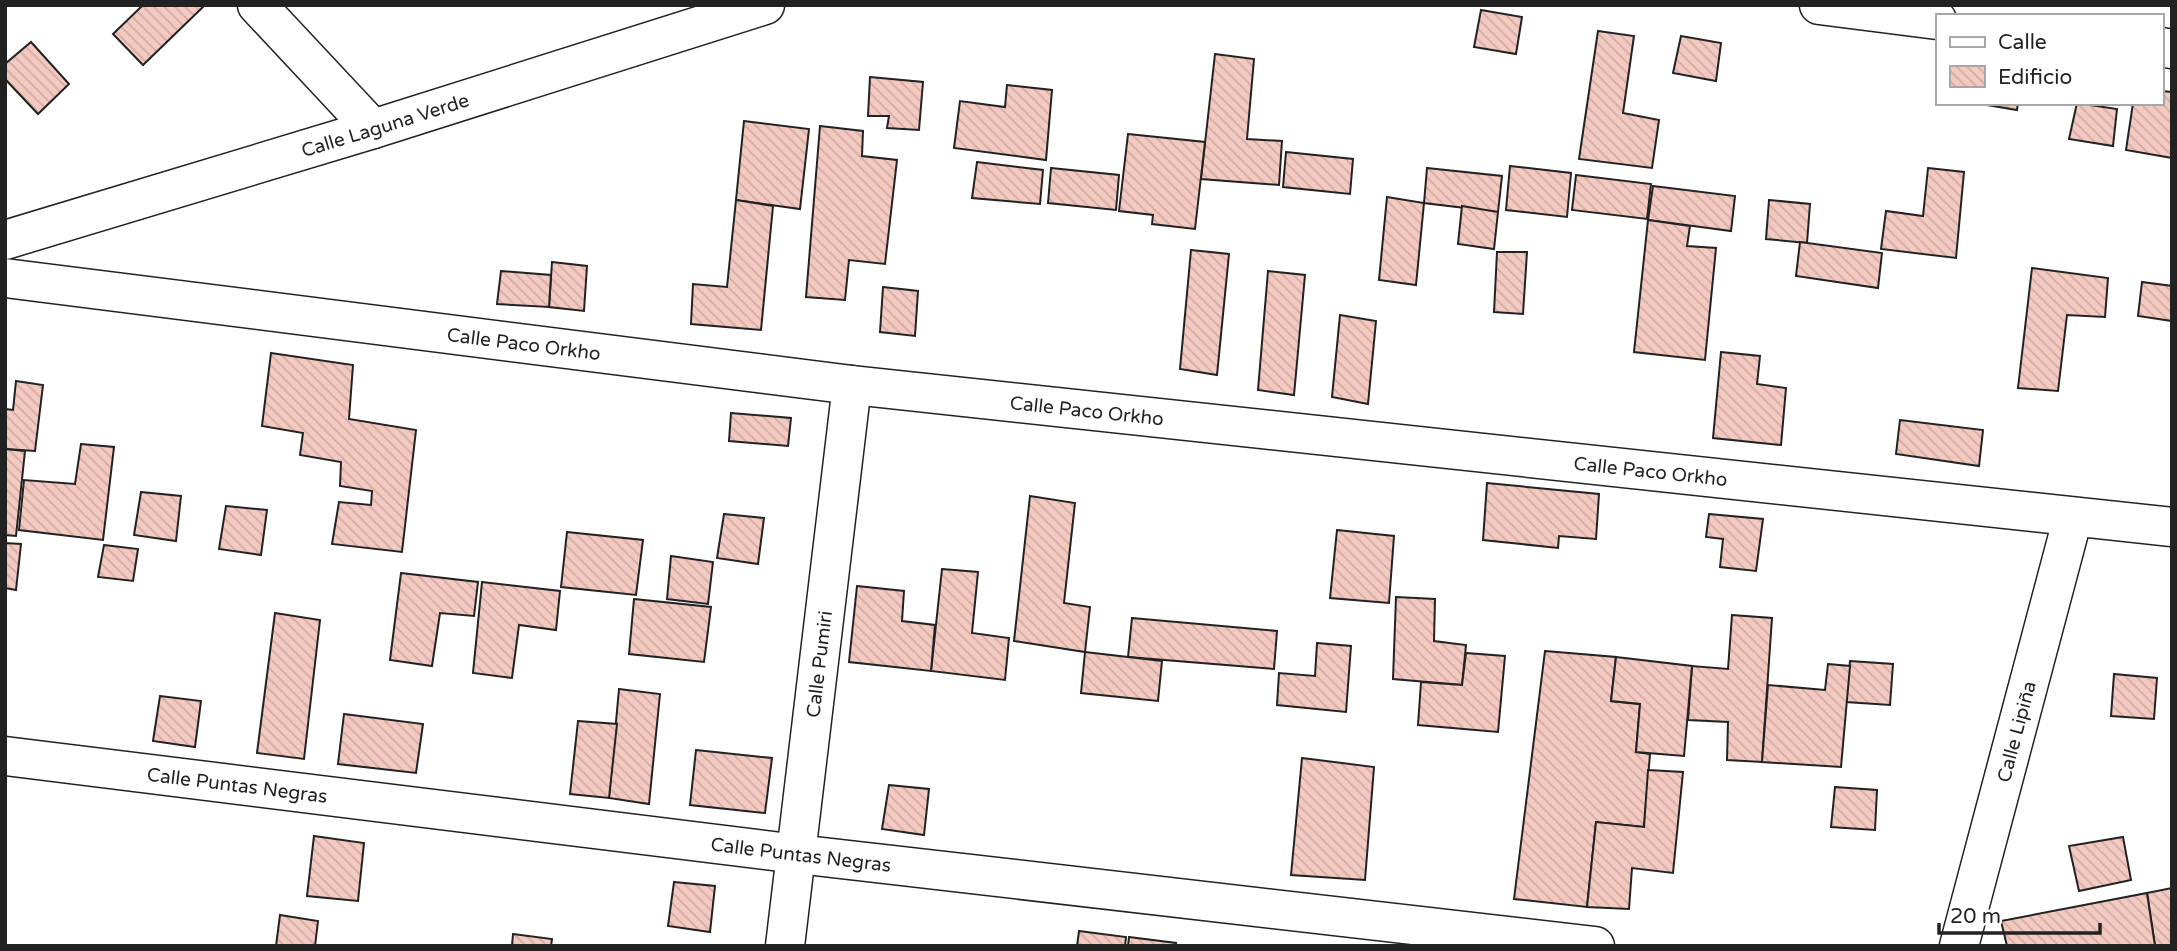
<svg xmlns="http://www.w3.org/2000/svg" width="2177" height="951" font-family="'Varela Round',sans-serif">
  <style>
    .building { fill: url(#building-back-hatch); stroke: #222; stroke-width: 2 }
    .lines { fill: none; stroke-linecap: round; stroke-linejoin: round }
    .minor-casing { stroke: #222; stroke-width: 41 }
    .minor { stroke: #fff; stroke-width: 38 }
    .labels { text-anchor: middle; stroke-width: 5; stroke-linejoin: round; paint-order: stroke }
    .street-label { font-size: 19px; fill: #222; stroke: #fff }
  </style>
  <defs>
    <pattern id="building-back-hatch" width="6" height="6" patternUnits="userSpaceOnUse" patternTransform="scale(1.75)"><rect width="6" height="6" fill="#f3c9c0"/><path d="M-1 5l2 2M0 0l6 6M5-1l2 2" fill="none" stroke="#d0aca5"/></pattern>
  </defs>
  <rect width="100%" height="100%" fill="#fff"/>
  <g class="building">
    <path d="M 143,5 L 205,5 L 143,65 L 113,34 Z"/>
    <path d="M 1481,10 L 1522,17 L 1516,54 L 1474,47 Z"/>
    <path d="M 1598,31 L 1634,36 L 1623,113 L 1659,120 L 1652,168 L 1579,159 Z"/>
    <path d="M 1681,36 L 1721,43 L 1716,81 L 1673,73 Z"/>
    <path d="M 31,42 L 69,84 L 38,114 L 5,79 L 5,64 Z"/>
    <path d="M 1215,54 L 1254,59 L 1247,139 L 1282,141 L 1279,185 L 1201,179 Z"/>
    <path d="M 870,77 L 923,82 L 919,130 L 887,128 L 889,116 L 868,116 Z"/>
    <path d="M 1007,85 L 1052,90 L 1046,160 L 954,148 L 960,101 L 1005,107 Z"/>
    <path d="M 2161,91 L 2172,92 L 2172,158 L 2126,150 L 2133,103 L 2161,103 Z"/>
    <path d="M 1975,103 L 2018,103 L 2017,110 Z"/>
    <path d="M 2077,103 L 2117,109 L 2113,146 L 2069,139 Z"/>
    <path d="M 744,121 L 809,129 L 800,209 L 736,200 Z"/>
    <path d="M 820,126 L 863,131 L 862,156 L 897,160 L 885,264 L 849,260 L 845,300 L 806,297 Z"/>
    <path d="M 1128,134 L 1205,142 L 1195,229 L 1152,224 L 1153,215 L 1119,211 Z"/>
    <path d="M 1286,152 L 1353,159 L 1350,194 L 1283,187 Z"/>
    <path d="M 977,162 L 1043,170 L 1040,204 L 972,198 Z"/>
    <path d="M 1510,166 L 1571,173 L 1567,217 L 1506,210 Z"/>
    <path d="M 1051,168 L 1119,175 L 1116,210 L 1048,203 Z"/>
    <path d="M 1427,168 L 1502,176 L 1498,212 L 1424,203 Z"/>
    <path d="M 1928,168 L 1964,172 L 1956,258 L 1881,249 L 1886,211 L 1923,216 Z"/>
    <path d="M 1576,175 L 1651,184 L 1647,219 L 1572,210 Z"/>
    <path d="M 1653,186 L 1735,196 L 1731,231 L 1648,220 Z"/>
    <path d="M 1387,197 L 1424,203 L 1416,285 L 1379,280 Z"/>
    <path d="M 736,200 L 773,206 L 761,330 L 691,324 L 693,284 L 727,287 Z"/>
    <path d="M 1769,200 L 1810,204 L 1807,243 L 1766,239 Z"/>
    <path d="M 1462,206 L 1498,212 L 1494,249 L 1458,244 Z"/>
    <path d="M 1648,220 L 1690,226 L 1687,246 L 1716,248 L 1705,360 L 1634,352 Z"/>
    <path d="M 1800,242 L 1882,253 L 1878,288 L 1796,276 Z"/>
    <path d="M 1191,250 L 1229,254 L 1217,375 L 1180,369 Z"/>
    <path d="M 1497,252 L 1527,252 L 1523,314 L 1494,312 Z"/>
    <path d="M 552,262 L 587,266 L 584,311 L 549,307 Z"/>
    <path d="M 2032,268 L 2108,278 L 2105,317 L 2067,315 L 2058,391 L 2018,388 Z"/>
    <path d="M 501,271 L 551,275 L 549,307 L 497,304 Z"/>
    <path d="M 1268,271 L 1305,275 L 1294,395 L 1258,390 Z"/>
    <path d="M 2142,282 L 2172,286 L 2172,321 L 2138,316 Z"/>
    <path d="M 883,287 L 918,291 L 915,336 L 880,332 Z"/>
    <path d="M 1340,315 L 1376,321 L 1368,404 L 1332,397 Z"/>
    <path d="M 1721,352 L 1760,356 L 1757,384 L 1786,388 L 1781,445 L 1713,438 Z"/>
    <path d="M 271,353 L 353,365 L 349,419 L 416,430 L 402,552 L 332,544 L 339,502 L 371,505 L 372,491 L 340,486 L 341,462 L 300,455 L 303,433 L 262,426 Z"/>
    <path d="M 16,381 L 43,385 L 35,451 L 5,449 L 5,409 L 13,410 Z"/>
    <path d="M 731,413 L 791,418 L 788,446 L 729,441 Z"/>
    <path d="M 1900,420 L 1983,430 L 1979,466 L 1896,454 Z"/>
    <path d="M 81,444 L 114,447 L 103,540 L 19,530 L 24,480 L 75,484 Z"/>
    <path d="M 5,449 L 25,451 L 16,536 L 5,535 Z"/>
    <path d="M 1487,483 L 1599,494 L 1596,539 L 1559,536 L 1558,548 L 1483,540 Z"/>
    <path d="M 141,492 L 181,496 L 176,541 L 134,535 Z"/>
    <path d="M 1030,496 L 1075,503 L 1064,603 L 1090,607 L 1085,652 L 1014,641 Z"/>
    <path d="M 226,506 L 267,510 L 261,555 L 219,549 Z"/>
    <path d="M 724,514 L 764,518 L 758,564 L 717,558 Z"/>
    <path d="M 1709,514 L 1763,519 L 1756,571 L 1720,567 L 1723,539 L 1706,537 Z"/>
    <path d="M 1337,530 L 1394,536 L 1389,603 L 1330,598 Z"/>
    <path d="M 567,532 L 643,540 L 636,595 L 561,587 Z"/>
    <path d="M 5,543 L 21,544 L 16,590 L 5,588 Z"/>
    <path d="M 104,545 L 138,549 L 133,581 L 98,577 Z"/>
    <path d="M 671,556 L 713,562 L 708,604 L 667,599 Z"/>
    <path d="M 942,569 L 978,572 L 972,633 L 1009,638 L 1005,680 L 931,671 Z"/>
    <path d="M 401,573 L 478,582 L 474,616 L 440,613 L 432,666 L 390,660 Z"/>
    <path d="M 482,582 L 560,591 L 556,630 L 519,625 L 512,678 L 473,673 Z"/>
    <path d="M 857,586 L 904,591 L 902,621 L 935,625 L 931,671 L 849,662 Z"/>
    <path d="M 1396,597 L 1435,599 L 1434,641 L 1466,645 L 1462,685 L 1393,679 Z"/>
    <path d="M 634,599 L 711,607 L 704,662 L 629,654 Z"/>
    <path d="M 275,613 L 320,620 L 304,759 L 257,753 Z"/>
    <path d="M 1732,615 L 1772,618 L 1762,762 L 1727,760 L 1728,722 L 1688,720 L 1692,666 L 1728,669 Z"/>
    <path d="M 1132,618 L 1277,631 L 1274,669 L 1128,657 Z"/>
    <path d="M 1317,643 L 1351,646 L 1346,712 L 1277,705 L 1279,673 L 1315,676 Z"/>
    <path d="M 1545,651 L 1616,657 L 1611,701 L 1640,704 L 1636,752 L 1650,754 L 1644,827 L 1596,822 L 1587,907 L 1514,899 Z"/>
    <path d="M 1085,652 L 1162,661 L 1158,701 L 1081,693 Z"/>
    <path d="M 1466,653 L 1505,656 L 1498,732 L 1418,725 L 1421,682 L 1462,685 Z"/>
    <path d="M 1616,657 L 1692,666 L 1684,756 L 1636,752 L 1640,704 L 1611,701 Z"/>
    <path d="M 1850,661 L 1893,664 L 1890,705 L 1846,702 Z"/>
    <path d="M 1828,664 L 1850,666 L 1841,767 L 1762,762 L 1768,685 L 1825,690 Z"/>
    <path d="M 2114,674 L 2157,678 L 2154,719 L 2111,716 Z"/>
    <path d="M 619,689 L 660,694 L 649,804 L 609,798 Z"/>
    <path d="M 160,696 L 201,701 L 195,747 L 153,741 Z"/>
    <path d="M 344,714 L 423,724 L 416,773 L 338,764 Z"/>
    <path d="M 578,721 L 617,724 L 609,798 L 570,794 Z"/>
    <path d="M 696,750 L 772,758 L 765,813 L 690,805 Z"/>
    <path d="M 1302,758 L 1374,767 L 1365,880 L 1291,875 Z"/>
    <path d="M 1648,770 L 1683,772 L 1673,873 L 1632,868 L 1629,909 L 1587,907 L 1596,822 L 1644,827 Z"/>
    <path d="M 889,785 L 929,789 L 924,835 L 882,829 Z"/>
    <path d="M 1835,787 L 1877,790 L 1875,830 L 1831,827 Z"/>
    <path d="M 314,836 L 364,843 L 358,901 L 307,896 Z"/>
    <path d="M 2123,837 L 2131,880 L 2079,891 L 2069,846 Z"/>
    <path d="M 674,882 L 715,886 L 710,932 L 668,926 Z"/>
    <path d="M 2172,888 L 2172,946 L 2155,946 L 2147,893 Z"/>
    <path d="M 2147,893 L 2155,946 L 2007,946 L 2001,921 Z"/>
    <path d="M 280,915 L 318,921 L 315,946 L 276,946 Z"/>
    <path d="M 1079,931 L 1126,937 L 1125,946 L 1077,946 Z"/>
    <path d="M 513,934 L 552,939 L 551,946 L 512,946 Z"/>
    <path d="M 1129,937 L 1176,943 L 1176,946 L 1128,946 Z"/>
  </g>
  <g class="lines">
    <defs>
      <g id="minor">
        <path d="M 257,5 L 373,129"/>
        <path d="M 1819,5 L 1937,20"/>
        <path d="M 2161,47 L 2172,49"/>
        <path id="s1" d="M 5,240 L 373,129 L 765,5"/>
        <path id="s2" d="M 5,278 L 852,385 L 2172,527"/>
        <path id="s3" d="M 5,756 L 797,854 L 1595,946"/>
        <path id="s4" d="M 785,946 L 852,385"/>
        <path id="s5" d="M 1959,946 L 2073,517"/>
      </g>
    </defs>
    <use href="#minor" class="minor-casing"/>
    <use href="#minor" class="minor"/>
  </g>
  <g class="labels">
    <g class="street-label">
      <text dy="7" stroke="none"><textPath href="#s1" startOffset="397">Calle Laguna Verde</textPath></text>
      <text dy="7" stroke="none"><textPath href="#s2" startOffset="523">Calle Paco Orkho</textPath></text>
      <text dy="7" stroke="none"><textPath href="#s2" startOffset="1090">Calle Paco Orkho</textPath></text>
      <text dy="7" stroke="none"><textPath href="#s2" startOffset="1657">Calle Paco Orkho</textPath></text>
      <text dy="7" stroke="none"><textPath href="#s4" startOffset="284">Calle Pumiri</textPath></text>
      <text dy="7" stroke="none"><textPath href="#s5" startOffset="222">Calle Lipiña</textPath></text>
      <text dy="7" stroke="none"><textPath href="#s3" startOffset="234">Calle Puntas Negras</textPath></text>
      <text dy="7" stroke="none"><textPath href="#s3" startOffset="802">Calle Puntas Negras</textPath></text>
    </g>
  </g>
  <rect width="2177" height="951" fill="none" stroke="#222222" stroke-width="14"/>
  <rect x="1936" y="14" width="228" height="91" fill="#ffffff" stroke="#a7a7a7" stroke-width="2"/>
  <rect x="1950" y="37" width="35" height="10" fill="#ffffff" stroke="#a7a7a7" stroke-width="2"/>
  <text x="1998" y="49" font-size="21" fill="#222222">Calle</text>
  <rect x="1950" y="66" width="35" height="21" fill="url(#building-back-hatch)" stroke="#a7a7a7" stroke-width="2"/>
  <text x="1998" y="84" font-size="21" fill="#222222">Edificio</text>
  <path d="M1939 923v10h161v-10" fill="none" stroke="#222222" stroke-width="3.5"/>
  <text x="1950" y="923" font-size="21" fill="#222222" stroke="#ffffff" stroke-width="5" paint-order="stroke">20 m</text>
</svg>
